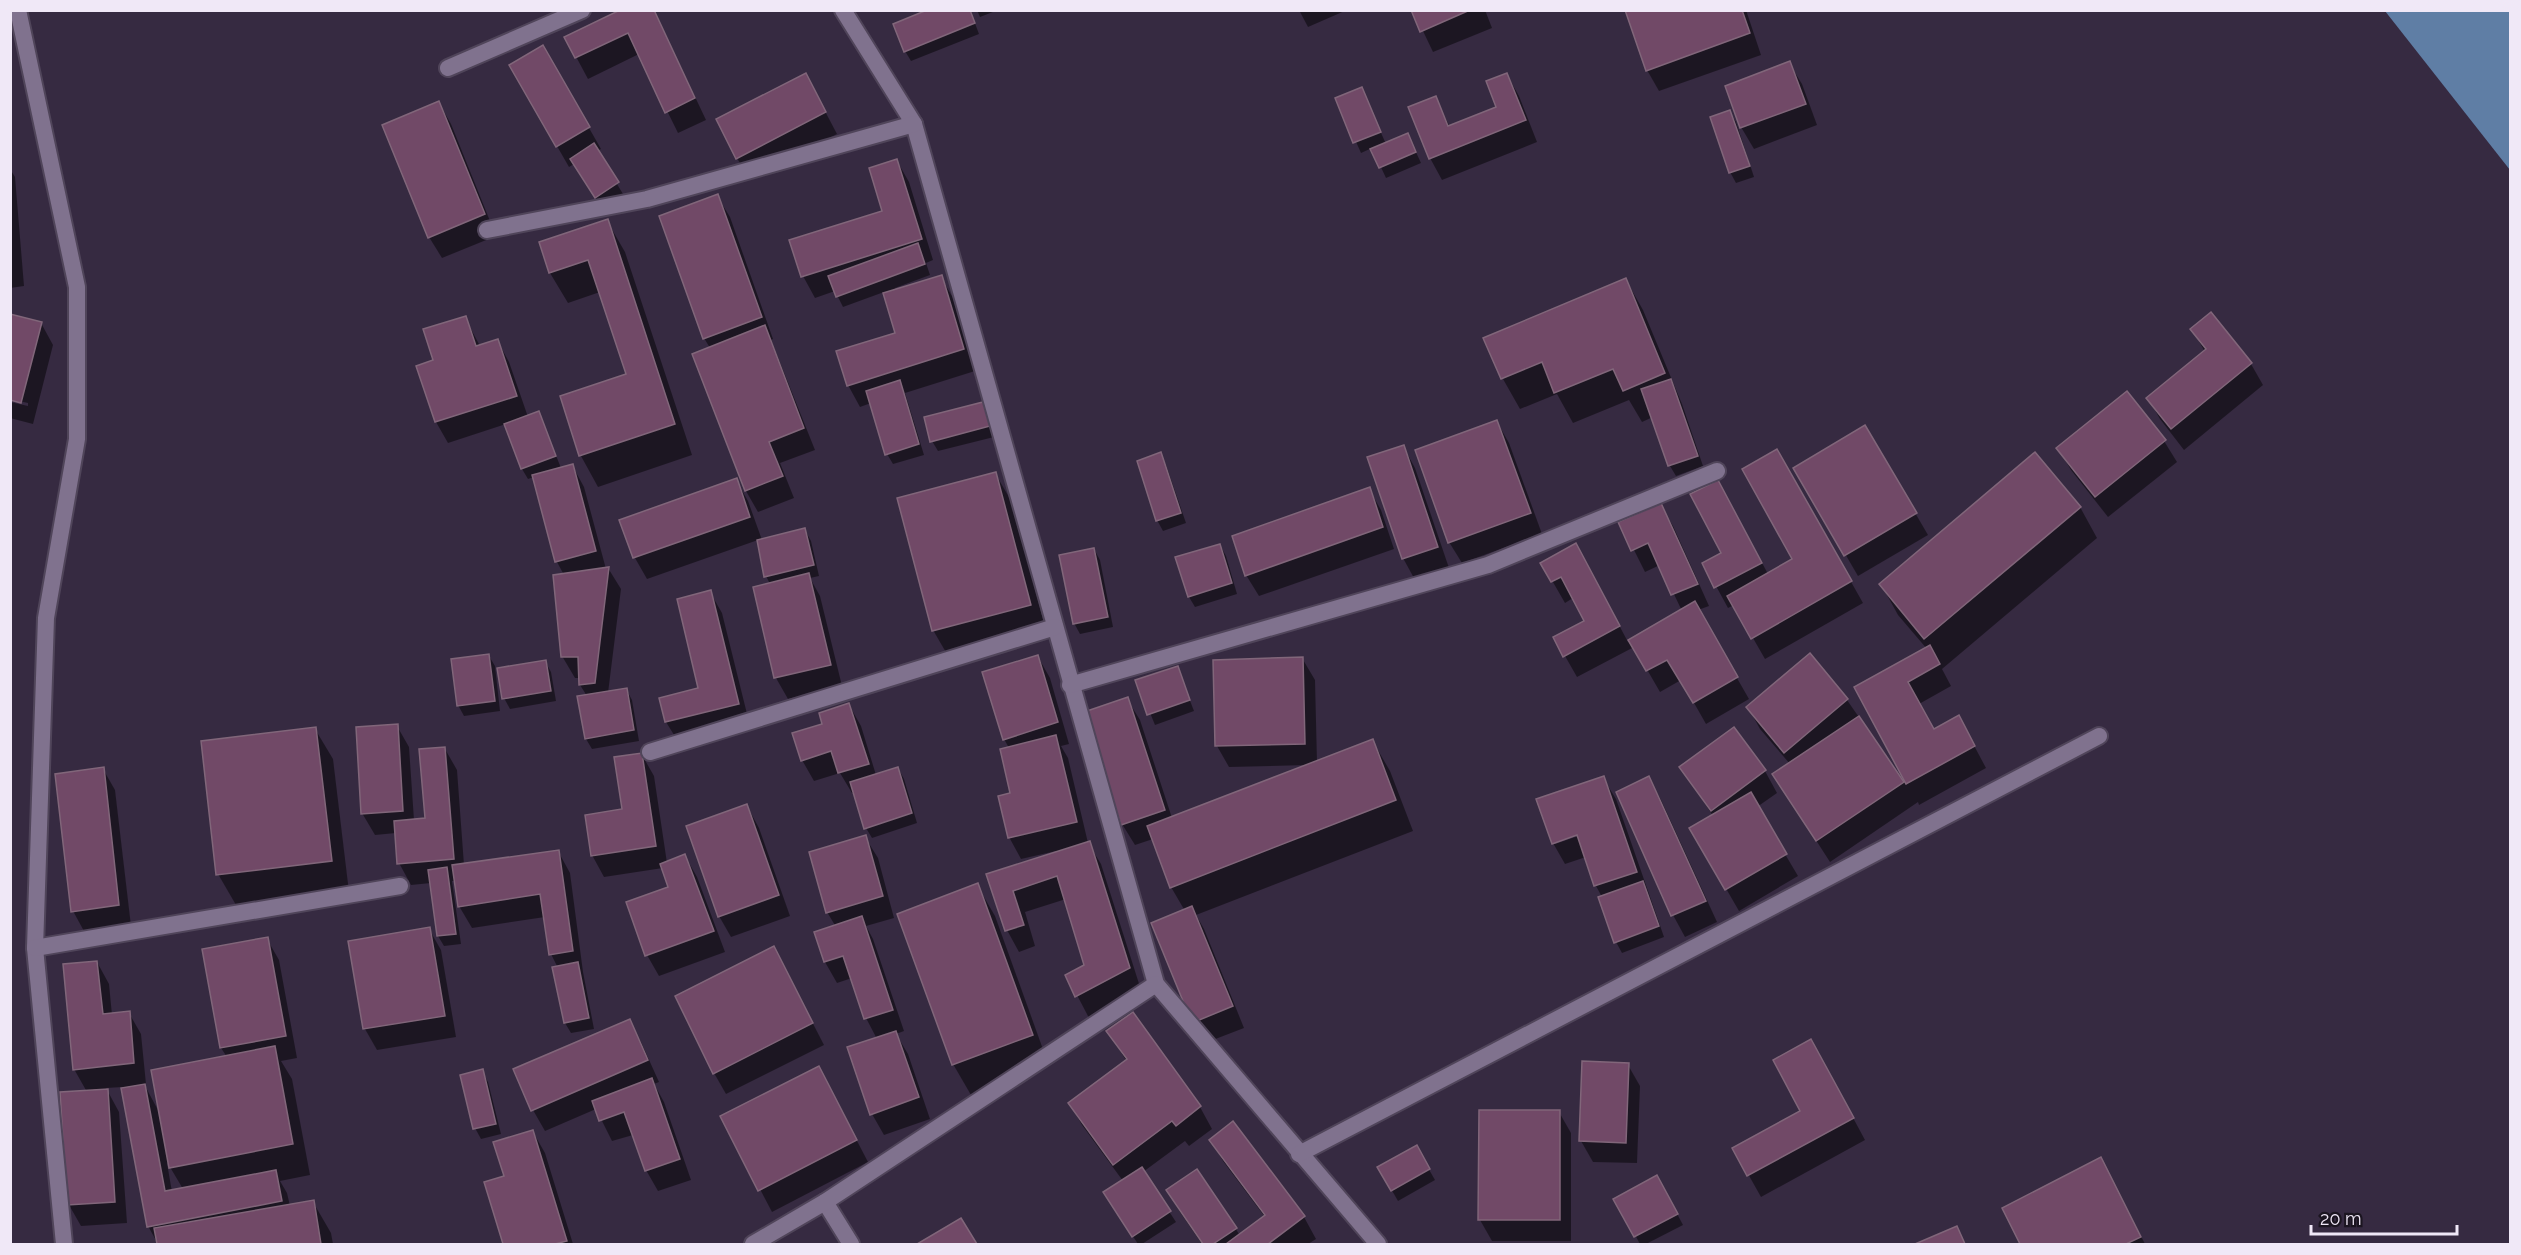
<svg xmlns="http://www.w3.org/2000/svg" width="2521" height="1255" font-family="Raleway,sans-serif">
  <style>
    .water { fill: #5f7ea5 }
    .shadow { fill: #0007; fill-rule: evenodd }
    .building { fill: #714967; stroke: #81667a; stroke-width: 1.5 }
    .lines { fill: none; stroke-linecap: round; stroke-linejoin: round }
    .minor-casing { stroke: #50455a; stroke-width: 20 }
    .minor { stroke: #80728e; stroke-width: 16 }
  </style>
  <rect width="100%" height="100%" fill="#362a41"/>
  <path class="water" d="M 2385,11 L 2510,11 L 2510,170 Z"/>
  <g class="shadow">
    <path d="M 654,10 L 706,120 L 678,133 L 639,54 L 588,79 L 566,38 Z"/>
    <path d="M 931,10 L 970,10 L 979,34 L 911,61 L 905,51 Z"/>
    <path d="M 977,10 L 998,10 L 980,17 Z"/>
    <path d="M 1299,10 L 1347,10 L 1308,27 Z"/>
    <path d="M 1413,10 L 1485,10 L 1492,28 L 1433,52 Z"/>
    <path d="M 1627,10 L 1746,10 L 1761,55 L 1659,91 L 1647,70 Z"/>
    <path d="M 543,47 L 601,149 L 597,151 L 623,194 L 602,208 L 574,164 L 569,167 L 511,66 Z"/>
    <path d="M 1789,63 L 1802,84 L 1817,125 L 1754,149 L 1741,127 Z"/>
    <path d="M 1507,75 L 1519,96 L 1537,142 L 1442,180 L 1430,158 L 1435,98 L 1450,127 L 1498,108 Z"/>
    <path d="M 1361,88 L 1386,144 L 1408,135 L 1421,163 L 1386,178 L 1372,148 L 1361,153 L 1337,99 Z"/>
    <path d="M 817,96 L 837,134 L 749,179 L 737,158 Z"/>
    <path d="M 439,103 L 451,124 L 496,236 L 442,258 L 429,237 Z"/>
    <path d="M 1730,112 L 1736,122 L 1754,177 L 1736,183 L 1730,172 Z"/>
    <path d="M 897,161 L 909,182 L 933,260 L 926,263 L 930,275 L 895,288 L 896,290 L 941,277 L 953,298 L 975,371 L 905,393 L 924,455 L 893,464 L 887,454 L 871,403 L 860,407 L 848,385 L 897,334 L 884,292 L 843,307 L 835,291 L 815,298 L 803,276 L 884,212 Z"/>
    <path d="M 10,169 L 15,177 L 24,286 L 10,288 Z"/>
    <path d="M 717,196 L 730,217 L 773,339 L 771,340 L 815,450 L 780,463 L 794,498 L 758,512 L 746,491 L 694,355 L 710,348 L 704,338 Z"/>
    <path d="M 607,221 L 625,252 L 692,455 L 598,487 L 581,456 L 562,397 L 628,375 L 600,292 L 568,303 L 550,273 L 541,243 Z"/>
    <path d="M 1626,280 L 1643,310 L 1682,404 L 1703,466 L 1676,476 L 1670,466 L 1653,417 L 1642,422 L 1629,400 L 1573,423 L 1557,394 L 1520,409 L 1503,379 L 1485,338 Z"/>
    <path d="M 465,318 L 480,346 L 497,340 L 509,362 L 528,417 L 539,413 L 561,468 L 572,465 L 584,487 L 606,569 L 608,568 L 621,589 L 608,693 L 626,689 L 632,700 L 639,741 L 592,749 L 586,739 L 587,696 L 580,685 L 580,678 L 575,678 L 562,656 L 564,575 L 557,562 L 534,477 L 528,479 L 522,469 L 506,424 L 448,443 L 436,422 L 435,361 Z"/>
    <path d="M 41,323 L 53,345 L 33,424 L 10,418 L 10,402 L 28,406 L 28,403 L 10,399 Z"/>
    <path d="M 2192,329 L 2251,364 L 2263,385 L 2184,450 L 2160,419 L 2148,398 L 2205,352 Z"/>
    <path d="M 983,404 L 989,414 L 994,437 L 938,451 L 932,441 Z"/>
    <path d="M 1497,422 L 1509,443 L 1542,534 L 1462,563 L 1449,542 Z"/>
    <path d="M 1865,427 L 1928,535 L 1858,576 L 1795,468 Z"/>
    <path d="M 2164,441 L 2177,462 L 2108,517 L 2071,470 L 2058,448 Z"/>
    <path d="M 1403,446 L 1415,468 L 1449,568 L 1415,580 L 1403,558 Z"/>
    <path d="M 1777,451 L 1863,603 L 1765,659 L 1734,605 L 1728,608 L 1704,564 L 1723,553 L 1730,503 L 1768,574 L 1794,559 Z"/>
    <path d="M 1160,454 L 1166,465 L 1186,523 L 1163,531 L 1157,520 Z"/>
    <path d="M 995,473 L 1013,504 L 1047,635 L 951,661 L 933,630 Z"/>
    <path d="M 736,480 L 748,501 L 762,540 L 805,530 L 811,541 L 819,576 L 810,578 L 820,596 L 842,686 L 788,699 L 776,678 L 755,588 L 770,584 L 766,576 L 758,540 L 647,579 L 635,558 L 621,521 Z"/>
    <path d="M 1369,489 L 1381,510 L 1394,549 L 1259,596 L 1246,575 Z"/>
    <path d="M 1660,504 L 1673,526 L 1709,606 L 1698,610 L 1749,699 L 1706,724 L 1681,680 L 1660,692 L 1634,647 L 1577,677 L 1565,656 L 1586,622 L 1573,598 L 1565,603 L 1542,563 L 1588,567 L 1628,642 L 1682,611 L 1660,565 L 1645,572 L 1620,522 Z"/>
    <path d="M 2080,507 L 2097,538 L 1942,669 L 1951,686 L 1919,704 L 1934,731 L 1970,738 L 1986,768 L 1919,805 L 1918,802 L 1830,862 L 1774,775 L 1790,764 L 1760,729 L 1748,707 L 1847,700 L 1906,785 L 1907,784 L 1856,688 L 1927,649 L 1898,615 L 1881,584 Z"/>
    <path d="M 1220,545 L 1226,556 L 1237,594 L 1195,607 L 1189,597 Z"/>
    <path d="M 1094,549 L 1100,560 L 1113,627 L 1080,634 L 1074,623 Z"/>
    <path d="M 710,592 L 722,613 L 750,726 L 679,743 L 666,722 L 661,699 L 700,689 Z"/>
    <path d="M 489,656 L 495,666 L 500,711 L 464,716 L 458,705 Z"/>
    <path d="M 1038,657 L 1050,678 L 1069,744 L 1061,746 L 1068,758 L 1088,843 L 1101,864 L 1141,990 L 1089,1018 L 1067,976 L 1086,965 L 1066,899 L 1025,912 L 1035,946 L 1019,952 L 1007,930 L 988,875 L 1057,853 L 1056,851 L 1021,859 L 1009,837 L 1012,794 L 1009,748 L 1004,739 Z"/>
    <path d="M 1302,658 L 1315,680 L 1317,762 L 1372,740 L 1390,771 L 1413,831 L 1196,915 L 1204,929 L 1244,1028 L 1205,1043 L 1193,1022 L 1185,911 L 1171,887 L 1153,839 L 1135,845 L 1122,824 L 1127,699 L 1140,720 L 1172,818 L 1308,765 L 1229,767 L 1217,746 Z"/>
    <path d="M 545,661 L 551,672 L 556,701 L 510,709 L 504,698 Z"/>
    <path d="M 1177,667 L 1194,711 L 1155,725 L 1137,681 Z"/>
    <path d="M 849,705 L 861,726 L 876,775 L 898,768 L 904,779 L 917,823 L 872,838 L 866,828 L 854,793 L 852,793 L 840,773 L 814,781 L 802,760 L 824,725 Z"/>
    <path d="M 397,726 L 409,747 L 414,820 L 426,819 L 445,749 L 457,770 L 464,865 L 558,851 L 570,873 L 583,972 L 594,1029 L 571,1033 L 565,1023 L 558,968 L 551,954 L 545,917 L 472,928 L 459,906 L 456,881 L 452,881 L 461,944 L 444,946 L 438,936 L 431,883 L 411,885 L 399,863 L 396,833 L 375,835 L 362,813 Z"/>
    <path d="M 315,729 L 333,759 L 349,892 L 236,905 L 218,874 Z"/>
    <path d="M 1734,729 L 1765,771 L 1777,793 L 1757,807 L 1798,876 L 1739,911 L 1691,828 L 1713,816 L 1681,767 Z"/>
    <path d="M 642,755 L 654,776 L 667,863 L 685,856 L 697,877 L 725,952 L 659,976 L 647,955 L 670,888 L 663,868 L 604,877 L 592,855 L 623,811 Z"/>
    <path d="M 103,769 L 115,790 L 131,926 L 85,933 L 73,911 Z"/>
    <path d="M 1603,778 L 1616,799 L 1664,937 L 1622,953 L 1616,942 L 1602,897 L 1596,886 L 1586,857 L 1565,864 L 1553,843 ZM 1584,831 L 1584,834 L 1555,844 L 1555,841 Z"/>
    <path d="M 1649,778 L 1661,800 L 1717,922 L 1685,937 L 1673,915 L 1618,792 Z"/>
    <path d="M 747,806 L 759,828 L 790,916 L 731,937 L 719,916 Z"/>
    <path d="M 865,837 L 878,858 L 894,918 L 866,926 L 873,939 L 904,1031 L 896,1034 L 908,1054 L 930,1119 L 884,1135 L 872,1114 L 877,1039 L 866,1018 L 852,978 L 837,983 L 825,962 L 816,933 L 836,927 L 827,912 Z"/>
    <path d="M 977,885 L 995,916 L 1049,1066 L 971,1095 L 953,1064 Z"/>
    <path d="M 429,929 L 441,950 L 456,1037 L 377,1050 L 365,1029 L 350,942 Z"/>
    <path d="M 267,939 L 279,960 L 297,1058 L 281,1061 L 292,1079 L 310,1175 L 280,1181 L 287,1193 L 290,1206 L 313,1202 L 331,1233 L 333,1244 L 158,1244 L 148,1226 L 123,1087 L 106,1088 L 119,1112 L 127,1223 L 81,1226 L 69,1205 L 87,1092 L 74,1069 L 97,962 L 109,984 L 112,1015 L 129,1013 L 141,1034 L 146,1084 L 144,1084 L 159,1112 L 227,1057 L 221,1048 L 204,950 ZM 167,1163 L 167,1162 L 183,1189 L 172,1192 Z"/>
    <path d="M 774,948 L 824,1045 L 726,1094 L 714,1073 Z"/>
    <path d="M 1132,1014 L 1200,1107 L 1212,1129 L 1189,1146 L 1185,1141 L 1143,1172 L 1176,1222 L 1142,1244 L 1138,1244 L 1111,1203 L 1123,1181 L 1082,1125 L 1070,1104 L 1127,1062 L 1108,1031 Z"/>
    <path d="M 629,1021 L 641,1042 L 659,1082 L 654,1084 L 664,1102 L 691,1180 L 658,1191 L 646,1170 L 633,1135 L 612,1141 L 596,1109 L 545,1131 L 533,1110 Z"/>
    <path d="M 1823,1062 L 1865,1140 L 1761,1197 L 1734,1149 L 1802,1112 Z"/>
    <path d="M 1628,1065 L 1640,1086 L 1637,1163 L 1593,1162 L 1581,1141 Z"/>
    <path d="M 819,1068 L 868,1162 L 772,1212 L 722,1117 Z"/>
    <path d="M 482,1071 L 488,1082 L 501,1134 L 481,1139 L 475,1128 Z"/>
    <path d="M 1559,1112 L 1571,1133 L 1571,1241 L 1492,1241 L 1480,1220 Z"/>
    <path d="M 1233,1123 L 1304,1217 L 1316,1239 L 1308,1244 L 1202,1244 L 1180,1212 L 1168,1190 L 1236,1229 L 1240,1236 L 1265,1217 L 1223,1161 L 1211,1140 Z"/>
    <path d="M 533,1132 L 545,1153 L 573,1244 L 505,1244 L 486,1183 L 506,1177 Z"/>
    <path d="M 1416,1147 L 1435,1180 L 1398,1201 L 1379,1168 Z"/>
    <path d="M 2113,1181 L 2145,1244 L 2022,1244 L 2004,1208 Z"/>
    <path d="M 1663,1187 L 1683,1225 L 1646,1244 L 1640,1244 L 1615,1199 Z"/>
    <path d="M 961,1220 L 976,1244 L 920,1244 Z"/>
    <path d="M 1956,1228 L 1965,1244 L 1919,1244 Z"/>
  </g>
  <g class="building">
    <path d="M 620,10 L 654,10 L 695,98 L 665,113 L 628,33 L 575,58 L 564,37 Z"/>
    <path d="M 927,10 L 970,10 L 975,23 L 904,52 L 893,24 Z"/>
    <path d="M 1411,10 L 1470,10 L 1420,32 Z"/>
    <path d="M 1625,10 L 1742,10 L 1750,33 L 1646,71 Z"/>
    <path d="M 543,45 L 590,127 L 556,147 L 509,65 Z"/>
    <path d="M 1790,61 L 1806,104 L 1740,128 L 1725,86 Z"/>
    <path d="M 806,73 L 826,112 L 736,159 L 716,119 Z"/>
    <path d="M 1507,73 L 1526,120 L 1429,159 L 1408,107 L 1436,96 L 1448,126 L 1496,107 L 1486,81 Z"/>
    <path d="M 1362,87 L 1381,132 L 1353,143 L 1335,98 Z"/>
    <path d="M 439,101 L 485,214 L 428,238 L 382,125 Z"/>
    <path d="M 1730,110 L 1750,166 L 1729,173 L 1710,117 Z"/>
    <path d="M 1408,133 L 1416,152 L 1379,168 L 1370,149 Z"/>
    <path d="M 594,143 L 619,182 L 595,198 L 570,159 Z"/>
    <path d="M 897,159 L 922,239 L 801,277 L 789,240 L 882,211 L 869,168 Z"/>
    <path d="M 718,194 L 762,317 L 703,339 L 659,216 Z"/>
    <path d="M 608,219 L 675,424 L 579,456 L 560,396 L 626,374 L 588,260 L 549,273 L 539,242 Z"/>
    <path d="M 918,243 L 925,264 L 836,297 L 828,276 Z"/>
    <path d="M 942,275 L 964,349 L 847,386 L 836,351 L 895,333 L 883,293 Z"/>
    <path d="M 1626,278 L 1665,373 L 1623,391 L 1613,369 L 1554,393 L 1542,362 L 1501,379 L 1483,338 Z"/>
    <path d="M 2211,312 L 2252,363 L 2171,429 L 2146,398 L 2206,349 L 2190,329 Z"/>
    <path d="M 10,314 L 42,322 L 21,403 L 10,400 Z"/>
    <path d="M 466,316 L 476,346 L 498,339 L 517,396 L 435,422 L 416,366 L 433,360 L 423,329 Z"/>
    <path d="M 765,325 L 804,428 L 769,442 L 783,476 L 745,491 L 692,354 Z"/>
    <path d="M 1671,379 L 1698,456 L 1668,466 L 1641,389 Z"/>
    <path d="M 900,380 L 919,444 L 885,455 L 866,391 Z"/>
    <path d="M 2127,391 L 2166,440 L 2095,497 L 2056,448 Z"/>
    <path d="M 983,402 L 990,426 L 930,442 L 924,417 Z"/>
    <path d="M 539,411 L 556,456 L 521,469 L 504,424 Z"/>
    <path d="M 1497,420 L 1531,513 L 1448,543 L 1415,450 Z"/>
    <path d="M 1865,425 L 1917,513 L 1844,556 L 1793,468 Z"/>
    <path d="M 1404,445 L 1438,547 L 1402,559 L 1367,457 Z"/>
    <path d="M 1777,449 L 1852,581 L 1751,639 L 1727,596 L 1792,559 L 1742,469 Z"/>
    <path d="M 1161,452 L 1181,513 L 1156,521 L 1137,461 Z"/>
    <path d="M 2035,452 L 2081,507 L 1924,639 L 1879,584 Z"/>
    <path d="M 573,464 L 596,551 L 555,562 L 532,475 Z"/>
    <path d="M 996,472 L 1031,605 L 932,631 L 897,498 Z"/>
    <path d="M 737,478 L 750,517 L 633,558 L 619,520 Z"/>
    <path d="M 1718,480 L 1762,563 L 1714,588 L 1702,563 L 1721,553 L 1690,494 Z"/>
    <path d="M 1370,487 L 1383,527 L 1245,576 L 1232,536 Z"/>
    <path d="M 1661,503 L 1698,584 L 1671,595 L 1648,543 L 1631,551 L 1618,522 Z"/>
    <path d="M 805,528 L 814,565 L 764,577 L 757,540 Z"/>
    <path d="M 1576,543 L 1620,626 L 1563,657 L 1553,637 L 1584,621 L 1561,577 L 1551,582 L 1540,563 Z"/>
    <path d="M 1220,544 L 1232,583 L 1188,597 L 1175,557 Z"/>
    <path d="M 1094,548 L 1108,617 L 1073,624 L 1059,555 Z"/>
    <path d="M 609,567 L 595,683 L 579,685 L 578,657 L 561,657 L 553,575 Z"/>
    <path d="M 809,573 L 831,665 L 774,678 L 753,587 Z"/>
    <path d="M 711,590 L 739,704 L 665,722 L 659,698 L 698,688 L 677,599 Z"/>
    <path d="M 1695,601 L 1738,677 L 1693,703 L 1667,660 L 1646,671 L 1628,640 Z"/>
    <path d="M 1930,645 L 1940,664 L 1908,682 L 1934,729 L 1959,715 L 1975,746 L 1906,784 L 1854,687 Z"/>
    <path d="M 1810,653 L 1848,699 L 1784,753 L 1746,707 Z"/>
    <path d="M 489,654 L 495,701 L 457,706 L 451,659 Z"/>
    <path d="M 1038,655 L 1058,722 L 1003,740 L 982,672 Z"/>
    <path d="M 1303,657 L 1305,744 L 1215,746 L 1213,660 Z"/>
    <path d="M 546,660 L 551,691 L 502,699 L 497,668 Z"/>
    <path d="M 1178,666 L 1190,700 L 1147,715 L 1135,680 Z"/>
    <path d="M 627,688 L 634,730 L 585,739 L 577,696 Z"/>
    <path d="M 1128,697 L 1165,810 L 1121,825 L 1084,712 Z"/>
    <path d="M 849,703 L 869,764 L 838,773 L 831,751 L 801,761 L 792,733 L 822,724 L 819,713 Z"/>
    <path d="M 1859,716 L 1904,782 L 1816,841 L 1772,774 Z"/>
    <path d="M 398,724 L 403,811 L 361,814 L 356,727 Z"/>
    <path d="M 316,727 L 332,861 L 216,875 L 201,741 Z"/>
    <path d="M 1734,727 L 1766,770 L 1711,811 L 1679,767 Z"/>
    <path d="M 1056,735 L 1077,822 L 1008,838 L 998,796 L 1010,793 L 1000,749 Z"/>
    <path d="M 1373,739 L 1396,800 L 1170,888 L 1147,826 Z"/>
    <path d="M 445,747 L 454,859 L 397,864 L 394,821 L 425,818 L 419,749 Z"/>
    <path d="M 642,753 L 656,846 L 591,856 L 585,815 L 622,809 L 614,757 Z"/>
    <path d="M 104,767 L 119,905 L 71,912 L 55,774 Z"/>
    <path d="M 898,767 L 912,813 L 864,829 L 850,782 Z"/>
    <path d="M 1604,776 L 1637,872 L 1594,886 L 1577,835 L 1552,844 L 1536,799 Z"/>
    <path d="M 1649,776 L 1706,901 L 1671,916 L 1616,792 Z"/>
    <path d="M 1751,792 L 1787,854 L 1725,890 L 1689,828 Z"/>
    <path d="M 747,804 L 779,895 L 718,917 L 686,826 Z"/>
    <path d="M 866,835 L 883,896 L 826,913 L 809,852 Z"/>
    <path d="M 1090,841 L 1130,968 L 1075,997 L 1065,975 L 1084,965 L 1057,876 L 1013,891 L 1024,925 L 1005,931 L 986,874 Z"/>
    <path d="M 559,850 L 573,951 L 549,955 L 540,894 L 458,907 L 452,865 Z"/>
    <path d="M 685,854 L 714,931 L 645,956 L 626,902 L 668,887 L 660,864 Z"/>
    <path d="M 447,867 L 456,934 L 437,936 L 428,870 Z"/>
    <path d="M 1643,881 L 1659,926 L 1614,943 L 1598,897 Z"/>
    <path d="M 978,883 L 1033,1035 L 952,1065 L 897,914 Z"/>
    <path d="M 1192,906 L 1233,1006 L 1192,1023 L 1151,923 Z"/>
    <path d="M 862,916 L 893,1010 L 864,1019 L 843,956 L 824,962 L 814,932 Z"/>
    <path d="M 430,927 L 445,1016 L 363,1029 L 348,941 Z"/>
    <path d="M 268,937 L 286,1036 L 220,1048 L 202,949 Z"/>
    <path d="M 774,946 L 813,1023 L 713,1074 L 675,996 Z"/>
    <path d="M 97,961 L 103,1014 L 130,1011 L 134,1063 L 73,1070 L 63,964 Z"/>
    <path d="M 578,962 L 589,1018 L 564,1023 L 552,967 Z"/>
    <path d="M 1133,1012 L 1201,1106 L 1176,1126 L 1172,1121 L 1113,1165 L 1068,1103 L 1127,1059 L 1106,1031 Z"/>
    <path d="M 630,1019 L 648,1060 L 531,1111 L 513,1069 Z"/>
    <path d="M 896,1031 L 919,1097 L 870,1115 L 847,1047 Z"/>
    <path d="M 1811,1039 L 1854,1118 L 1747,1176 L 1732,1148 L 1800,1111 L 1773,1060 Z"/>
    <path d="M 275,1046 L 293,1144 L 169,1168 L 151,1070 Z"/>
    <path d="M 1582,1061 L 1629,1063 L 1626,1143 L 1579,1141 Z"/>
    <path d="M 819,1066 L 857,1140 L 758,1191 L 720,1116 Z"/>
    <path d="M 483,1069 L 496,1124 L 473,1129 L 460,1075 Z"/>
    <path d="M 652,1078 L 680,1159 L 645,1171 L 624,1112 L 599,1121 L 592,1101 Z"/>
    <path d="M 145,1084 L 165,1191 L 276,1170 L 282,1201 L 147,1227 L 121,1088 Z"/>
    <path d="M 108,1089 L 115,1202 L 67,1205 L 60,1092 Z"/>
    <path d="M 1479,1110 L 1560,1110 L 1560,1220 L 1478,1220 Z"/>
    <path d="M 1233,1121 L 1305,1216 L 1268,1244 L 1226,1244 L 1265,1215 L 1209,1140 Z"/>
    <path d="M 533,1130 L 567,1241 L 555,1244 L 503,1244 L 484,1182 L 504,1176 L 493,1142 Z"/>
    <path d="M 1417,1145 L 1430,1169 L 1391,1191 L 1377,1167 Z"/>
    <path d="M 2101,1157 L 2141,1237 L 2126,1244 L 2020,1244 L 2002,1208 Z"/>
    <path d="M 1142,1167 L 1171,1211 L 1132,1237 L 1103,1192 Z"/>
    <path d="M 1197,1169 L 1237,1228 L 1213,1244 L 1203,1244 L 1166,1190 Z"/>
    <path d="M 1657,1175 L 1678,1214 L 1634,1237 L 1613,1199 Z"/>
    <path d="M 314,1200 L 321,1244 L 157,1244 L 154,1228 Z"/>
    <path d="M 961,1218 L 977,1244 L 917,1244 Z"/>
    <path d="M 1957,1226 L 1965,1244 L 1915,1244 Z"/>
  </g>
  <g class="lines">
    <defs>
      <g id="minor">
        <path d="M 18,10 L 77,287 L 77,439 L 46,618 L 35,948 L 64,1244"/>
        <path d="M 843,10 L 914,124 L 1156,984 L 1378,1244"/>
        <path d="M 448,68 L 582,10"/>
        <path d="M 487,230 L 647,199 L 914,124"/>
        <path d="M 1070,685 L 1488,565 L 1717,471"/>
        <path d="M 650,752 L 1055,627"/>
        <path d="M 35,948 L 400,886"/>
        <path d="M 1299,1154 L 2099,736"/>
        <path d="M 825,1202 L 851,1244"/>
        <path d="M 753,1244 L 825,1202 L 1156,984"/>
      </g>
    </defs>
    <use href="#minor" class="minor-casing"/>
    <use href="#minor" class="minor"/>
  </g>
  <rect width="2521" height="1255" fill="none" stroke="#f0e8f7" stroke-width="24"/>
  <path d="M2311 1225v9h146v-9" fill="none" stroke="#f0e8f7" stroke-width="3"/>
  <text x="2320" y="1225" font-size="18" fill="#f0e8f7" stroke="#1b1520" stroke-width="4.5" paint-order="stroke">20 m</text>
</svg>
